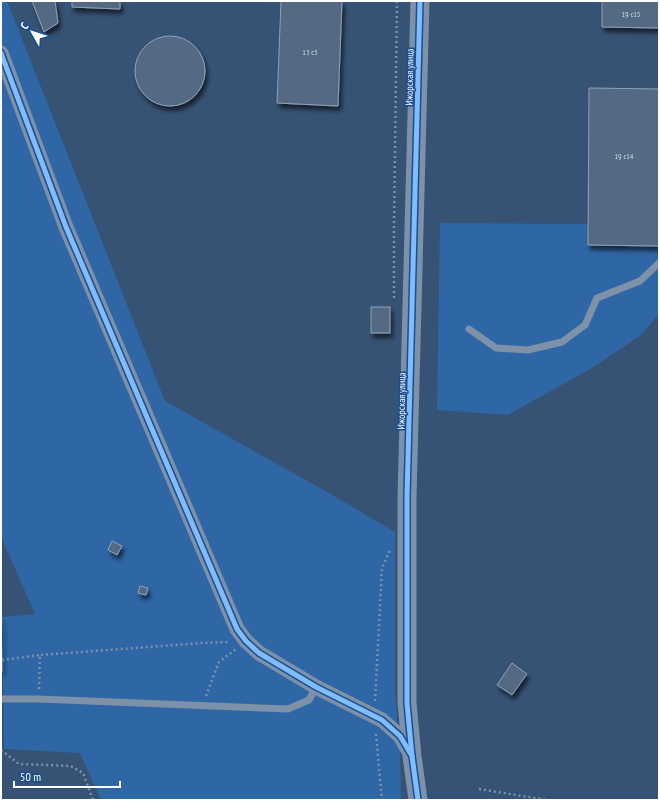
<svg xmlns="http://www.w3.org/2000/svg" width="660" height="801" font-family="'PT Sans Narrow',sans-serif">
  <style>
    .green { fill: #2f66a5 }
    .building { fill: #526984; stroke: #92a2b6; filter: url(#shadow) }
    .lines { fill: none; stroke-linecap: round; stroke-linejoin: round }
    .path { stroke: #7d92a8; stroke-width: 2.5; stroke-dasharray: 2 3; stroke-linecap: butt }
    .service { stroke: #7d92a8; stroke-width: 7 }
    .minor { stroke: #7d92a8; stroke-width: 15 }
    .tertiary { stroke: #7d92a8; stroke-width: 19 }
    .cycleway-casing { stroke: #1b4f8f; stroke-width: 8 }
    .cycleway { stroke: #80bcff; stroke-width: 5 }
    .labels { text-anchor: middle; stroke-width: 3; stroke-linejoin: round; paint-order: stroke }
    .number-label { font-size: 8px; fill: #d4dae0 }
    .street-label { font-size: 10px; fill: #fff; stroke: #1b4f8f }
  </style>
  <defs>
    <filter id="shadow"><feDropShadow dx="2.5" dy="4.5" stdDeviation="2" flood-color="#0009"/></filter>
  </defs>
  <rect width="100%" height="100%" fill="#365274"/>
  <g class="green">
    <path d="M 1,1 L 7,1 L 165,401 L 329,493 L 395,532 L 395,689 L 400,755 L 401,800 L 101,800 L 80,753 L 4,749 L 2,617 L 35,614 L 1,537 Z"/>
    <path d="M 440,223 L 588,224 L 588,245 L 659,246 L 659,314 L 641,335 L 590,369 L 508,415 L 437,410 Z"/>
  </g>
  <g class="building">
    <path d="M 32,1 L 55,1 L 58,23 L 44,32 Z"/>
    <path d="M 72,1 L 120,1 L 120,9 L 72,7 Z"/>
    <path d="M 281,1 L 342,1 L 338,106 L 277,103 Z"/>
    <path d="M 602,1 L 659,1 L 659,28 L 602,27 Z"/>
    <circle cx="170" cy="71" r="35"/>
    <path d="M 589,88 L 659,89 L 659,246 L 588,245 Z"/>
    <rect x="371" y="307" width="19" height="26"/>
    <path d="M 112,541 L 122,546 L 117,555 L 108,550 Z"/>
    <path d="M 140,586 L 148,588 L 146,595 L 138,593 Z"/>
    <path d="M 1,617 L 2,672 L 1,672 Z"/>
    <path d="M 512,663 L 527,674 L 512,695 L 497,685 Z"/>
  </g>
  <g class="lines">
    <g class="path">
      <path d="M 394,298 L 394,226 L 397,1"/>
      <path d="M 2,660 L 40,655"/>
      <path d="M 39,689 L 40,655 L 202,643 L 230,642"/>
      <path d="M 206,696 L 219,662 L 236,649"/>
      <path d="M 375,701 L 382,568 L 390,550"/>
      <path d="M 376,734 L 382,800"/>
      <path d="M 1,750 L 19,764 L 71,766 L 83,773 L 93,800"/>
      <path d="M 479,789 L 547,800"/>
    </g>
    <g class="service">
      <path d="M 469,329 L 496,348 L 528,350 L 562,342 L 585,325 L 597,298 L 640,281 L 659,263"/>
      <path d="M 1,699 L 39,699 L 288,709 L 309,700 L 316,687"/>
    </g>
    <path class="minor" d="M 1,53 L 66,227 L 237,629 L 246,641 L 259,653 L 316,687 L 382,720 L 400,736 L 411,755"/>
    <path class="tertiary" d="M 418,800 L 412,756 L 407,703 L 407,497 L 420,1"/>
    <defs>
      <g id="cycleway">
        <path d="M 1,53 L 66,227 L 237,629 L 246,641 L 259,653 L 316,687 L 382,720 L 400,736 L 412,756"/>
        <path d="M 418,800 L 412,756 L 407,703 L 407,497 L 420,1"/>
      </g>
    </defs>
    <use href="#cycleway" class="cycleway-casing"/>
    <use href="#cycleway" class="cycleway"/>
  </g>
  <g class="labels">
    <g class="number-label">
      <text x="631" y="17">19 с15</text>
      <text x="310" y="55">13 с3</text>
      <text x="624" y="159">19 с14</text>
    </g>
    <g class="street-label">
      <text transform="translate(409 77) rotate(-89)" y="4">Ижорская улица</text>
      <text transform="translate(401 401) rotate(-89)" y="4">Ижорская улица</text>
    </g>
  </g>
  <rect width="660" height="801" fill="none" stroke="#ffffff" stroke-width="4"/>
  <g transform="translate(32 32) rotate(309)" stroke="#1b4f8f" stroke-width="3" paint-order="stroke">
  <path d="M0-3L7 15L0 10L-7 15Z" fill="#ffffff"/>
  <text y="-6" font-size="11" font-weight="bold" text-anchor="middle" fill="#ffffff">С</text>
  </g>
  <path d="M14 781v6h106v-6" fill="none" stroke="#ffffff" stroke-width="2"/>
  <text x="20" y="781" font-size="12" fill="#ffffff" stroke="#1b4f8f" stroke-width="3" paint-order="stroke">50 m</text>
</svg>
